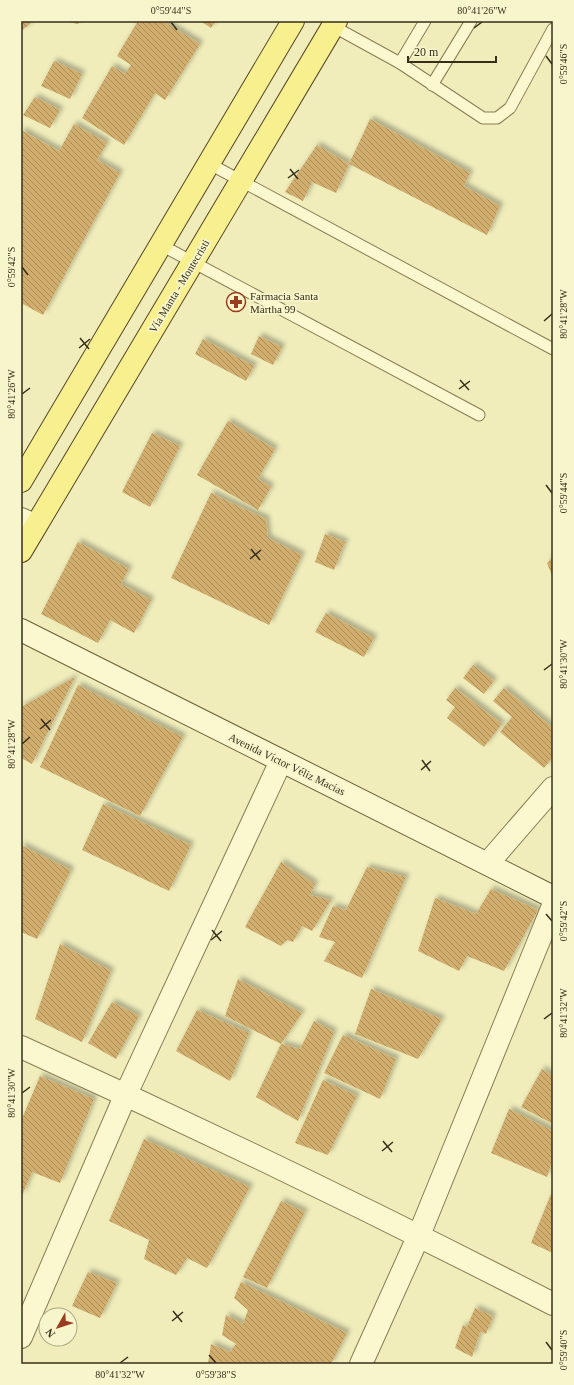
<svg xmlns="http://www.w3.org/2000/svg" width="574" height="1385" font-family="'Times New Roman',serif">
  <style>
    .building { fill: url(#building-back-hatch); filter: url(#shadow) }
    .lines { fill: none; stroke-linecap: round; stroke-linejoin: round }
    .lane-casing { stroke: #897c54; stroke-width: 13 }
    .street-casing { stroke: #897c54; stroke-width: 24 }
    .secondary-casing { stroke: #6a5d38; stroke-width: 24 }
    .primary-casing { stroke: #564829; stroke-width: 24 }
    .lane { stroke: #fbf8cf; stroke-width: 11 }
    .street { stroke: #fbf8cf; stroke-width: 22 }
    .secondary { stroke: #fbf8cf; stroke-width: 22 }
    .primary { stroke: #f8ef8f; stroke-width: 22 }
    .ticks { fill: none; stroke: #372e1a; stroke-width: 1.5 }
    .labels { text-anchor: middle; stroke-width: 3.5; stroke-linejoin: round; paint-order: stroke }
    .street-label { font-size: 11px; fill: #372e1a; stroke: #f7f5cb }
    .poi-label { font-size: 11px; fill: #372e1a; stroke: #f7f5cb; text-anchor: start }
    .neatline { fill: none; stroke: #372e1a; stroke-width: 1.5 }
    .ticks-label { font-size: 10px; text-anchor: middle; fill: #372e1a }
  </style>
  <defs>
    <pattern id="building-back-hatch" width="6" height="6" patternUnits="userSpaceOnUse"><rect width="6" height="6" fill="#d1ae6e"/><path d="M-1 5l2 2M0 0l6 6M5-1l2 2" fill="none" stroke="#aa8e5a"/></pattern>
    <filter id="shadow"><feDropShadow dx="3.5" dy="-3.5" stdDeviation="2" flood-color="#0004"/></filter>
  </defs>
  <rect width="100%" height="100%" fill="#f0edbb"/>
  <g class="building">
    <path d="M 21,21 L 31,21 L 29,25 L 21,31 Z"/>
    <path d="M 65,21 L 84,21 L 77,24 Z"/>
    <path d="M 138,21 L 163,21 L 200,44 L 165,100 L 155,93 L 124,145 L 82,118 L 112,66 L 125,74 L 131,65 L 117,56 Z"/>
    <path d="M 200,21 L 216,21 L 211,28 Z"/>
    <path d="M 54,61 L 82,74 L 70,99 L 41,86 Z"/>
    <path d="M 35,97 L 60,110 L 50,128 L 23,115 Z"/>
    <path d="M 370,119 L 470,173 L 464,186 L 500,206 L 487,235 L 349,164 Z"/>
    <path d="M 74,124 L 107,143 L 97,160 L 120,173 L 43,315 L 21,303 L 21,130 L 59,151 Z"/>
    <path d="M 317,145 L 349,164 L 336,193 L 312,182 L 303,201 L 285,192 Z"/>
    <path d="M 259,336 L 282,347 L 273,365 L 251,354 Z"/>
    <path d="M 203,339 L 254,366 L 246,381 L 195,354 Z"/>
    <path d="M 228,421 L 275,449 L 258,479 L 271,487 L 258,510 L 197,475 Z"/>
    <path d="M 152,433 L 180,446 L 150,507 L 122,492 Z"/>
    <path d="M 211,493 L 266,519 L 268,538 L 302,555 L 269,625 L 171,578 Z"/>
    <path d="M 325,534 L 345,542 L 334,570 L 315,562 Z"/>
    <path d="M 78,542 L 129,569 L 121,584 L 151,600 L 134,633 L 110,620 L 98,643 L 41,614 Z"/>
    <path d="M 553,557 L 553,578 L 547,563 Z"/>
    <path d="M 326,613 L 374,638 L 364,657 L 315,632 Z"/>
    <path d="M 473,665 L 494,681 L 484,694 L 463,678 Z"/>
    <path d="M 75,677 L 32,764 L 21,758 L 21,707 Z"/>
    <path d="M 78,685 L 183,737 L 140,816 L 40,767 Z"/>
    <path d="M 455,688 L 502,724 L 484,747 L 447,718 L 455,707 L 446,700 Z"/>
    <path d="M 504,688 L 553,728 L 553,757 L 544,768 L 500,732 L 512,717 L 493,701 Z"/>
    <path d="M 103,804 L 191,845 L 169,891 L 82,850 Z"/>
    <path d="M 21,845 L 71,870 L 37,939 L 21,932 Z"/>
    <path d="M 281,862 L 315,884 L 310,895 L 331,900 L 312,931 L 302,926 L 293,942 L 287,940 L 281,946 L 245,927 Z"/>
    <path d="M 367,867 L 406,877 L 362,978 L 324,961 L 335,942 L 319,937 L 333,906 L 346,910 Z"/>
    <path d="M 491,889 L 538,910 L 504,971 L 467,956 L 459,971 L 418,951 L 435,898 L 476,914 Z"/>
    <path d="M 60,944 L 111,971 L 82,1042 L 35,1019 Z"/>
    <path d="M 238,979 L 302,1013 L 281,1044 L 225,1016 Z"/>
    <path d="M 371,989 L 442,1019 L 418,1059 L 355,1034 Z"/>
    <path d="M 112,1002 L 139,1016 L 116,1059 L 88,1043 Z"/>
    <path d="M 197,1010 L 249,1033 L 230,1081 L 176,1051 Z"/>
    <path d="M 314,1021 L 334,1032 L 298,1121 L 256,1097 L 281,1044 L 300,1049 Z"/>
    <path d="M 343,1035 L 396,1059 L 380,1099 L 324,1073 Z"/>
    <path d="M 542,1069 L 553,1076 L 553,1124 L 521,1107 Z"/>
    <path d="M 40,1076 L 94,1099 L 60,1183 L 32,1172 L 21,1198 L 21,1121 Z"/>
    <path d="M 323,1080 L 357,1096 L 328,1155 L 295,1143 Z"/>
    <path d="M 509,1109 L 553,1131 L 553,1159 L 547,1177 L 491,1153 Z"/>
    <path d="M 144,1139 L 250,1187 L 207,1268 L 187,1258 L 176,1275 L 144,1259 L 149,1240 L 109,1221 Z"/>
    <path d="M 551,1194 L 553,1195 L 553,1253 L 531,1243 Z"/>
    <path d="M 281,1201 L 305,1212 L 267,1288 L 243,1277 Z"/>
    <path d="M 88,1272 L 117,1283 L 100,1318 L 72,1306 Z"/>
    <path d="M 241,1282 L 347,1333 L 331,1364 L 208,1364 L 211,1344 L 230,1352 L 236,1344 L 222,1335 L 226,1315 L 243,1324 L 248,1310 L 234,1298 Z"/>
    <path d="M 475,1308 L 493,1316 L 486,1334 L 475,1330 L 480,1332 L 472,1357 L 455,1348 L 463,1325 L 467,1327 Z"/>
  </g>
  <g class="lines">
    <defs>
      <g id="lane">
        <path d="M 329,24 L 400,63 L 483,118 L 497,118 L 510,108 L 553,29"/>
        <path d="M 400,63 L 425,21"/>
        <path d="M 432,85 L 471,21"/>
        <path d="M 208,163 L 553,349"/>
        <path d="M 161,245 L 479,415"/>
      </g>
      <g id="street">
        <path d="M 21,519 L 35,525"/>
        <path d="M 488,863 L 553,788"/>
        <path d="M 21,1047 C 200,1128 378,1214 553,1304"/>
        <path d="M 21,1337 L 126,1094 L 281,761"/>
        <path d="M 361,1364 L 419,1235 L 553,906"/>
      </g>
      <path id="secondary" d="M 21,630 L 553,897"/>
      <g id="primary">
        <path d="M 21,481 L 293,21"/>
        <path d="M 21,551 L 336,21"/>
      </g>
    </defs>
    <use href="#lane" class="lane-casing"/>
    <use href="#street" class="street-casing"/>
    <use href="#secondary" class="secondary-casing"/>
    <use href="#primary" class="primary-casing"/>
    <use href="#lane" class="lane"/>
    <use href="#street" class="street"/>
    <use href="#secondary" class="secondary"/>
    <use href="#primary" class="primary"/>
  </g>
  <path class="ticks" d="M 171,22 L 177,30M 474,28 L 482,22M 546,56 L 552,64M 290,169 L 298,179M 288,178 L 299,170M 22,267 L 28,275M 544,321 L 552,314M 80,338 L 89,349M 79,348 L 90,339M 460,380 L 469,390M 459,389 L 470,381M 22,394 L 30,388M 546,485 L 552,493M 251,549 L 260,560M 250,559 L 261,550M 544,670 L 552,664M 41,719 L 50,730M 40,729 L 51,720M 22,744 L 30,737M 422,760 L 430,771M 421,770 L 431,761M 546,914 L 552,921M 212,930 L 221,941M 211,940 L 222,931M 544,1019 L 552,1013M 22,1093 L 30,1087M 383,1141 L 392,1152M 382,1151 L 393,1142M 173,1311 L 182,1322M 172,1321 L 183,1312M 546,1342 L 552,1350M 209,1355 L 216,1363M 120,1363 L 128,1357"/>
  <defs>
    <symbol id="pharmacy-ring" viewBox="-11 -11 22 22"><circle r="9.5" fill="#f7f5cb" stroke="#9b3c20" stroke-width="1.5"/><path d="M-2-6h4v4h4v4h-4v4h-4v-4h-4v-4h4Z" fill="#9b3c20"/></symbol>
  </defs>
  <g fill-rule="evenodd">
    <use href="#pharmacy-ring" x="225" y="291" width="22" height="22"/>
  </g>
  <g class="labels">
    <g class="street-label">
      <text transform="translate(179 286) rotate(-59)" y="4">Vía Manta - Montecristi</text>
      <text transform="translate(287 764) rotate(26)" y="4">Avenida Víctor Véliz Macías</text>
    </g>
    <g class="poi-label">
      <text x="250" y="300">Farmacia Santa<tspan x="250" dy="13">Martha 99</tspan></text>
    </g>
  </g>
  <rect width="574" height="1385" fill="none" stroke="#f7f5cb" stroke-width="44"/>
  <g transform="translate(58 1327) rotate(231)"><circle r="19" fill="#f7f5cb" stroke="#aaa584"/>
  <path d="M0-3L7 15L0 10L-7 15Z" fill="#9b3c20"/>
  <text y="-6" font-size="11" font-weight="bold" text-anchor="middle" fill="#372e1a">N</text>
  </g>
  <path d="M408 56v6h88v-6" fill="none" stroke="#372e1a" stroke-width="2"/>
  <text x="414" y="56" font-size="12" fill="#372e1a" stroke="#f7f5cb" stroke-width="3" paint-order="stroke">20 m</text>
  <rect x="22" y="22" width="530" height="1341" class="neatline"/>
  <g class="ticks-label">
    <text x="171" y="14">0°59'44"S</text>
    <text x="482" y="14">80°41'26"W</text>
    <text transform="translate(563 64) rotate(-90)" y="4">0°59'46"S</text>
    <text transform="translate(11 267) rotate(-90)" y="4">0°59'42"S</text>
    <text transform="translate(563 314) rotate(-90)" y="4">80°41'28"W</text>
    <text transform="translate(11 394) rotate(-90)" y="4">80°41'26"W</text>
    <text transform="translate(563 493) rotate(-90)" y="4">0°59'44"S</text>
    <text transform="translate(563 664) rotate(-90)" y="4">80°41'30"W</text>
    <text transform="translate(11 744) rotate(-90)" y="4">80°41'28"W</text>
    <text transform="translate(563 921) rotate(-90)" y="4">0°59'42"S</text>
    <text transform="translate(563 1013) rotate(-90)" y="4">80°41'32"W</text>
    <text transform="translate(11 1093) rotate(-90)" y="4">80°41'30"W</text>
    <text transform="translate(563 1350) rotate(-90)" y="4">0°59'40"S</text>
    <text x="120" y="1378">80°41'32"W</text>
    <text x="216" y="1378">0°59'38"S</text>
  </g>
</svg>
